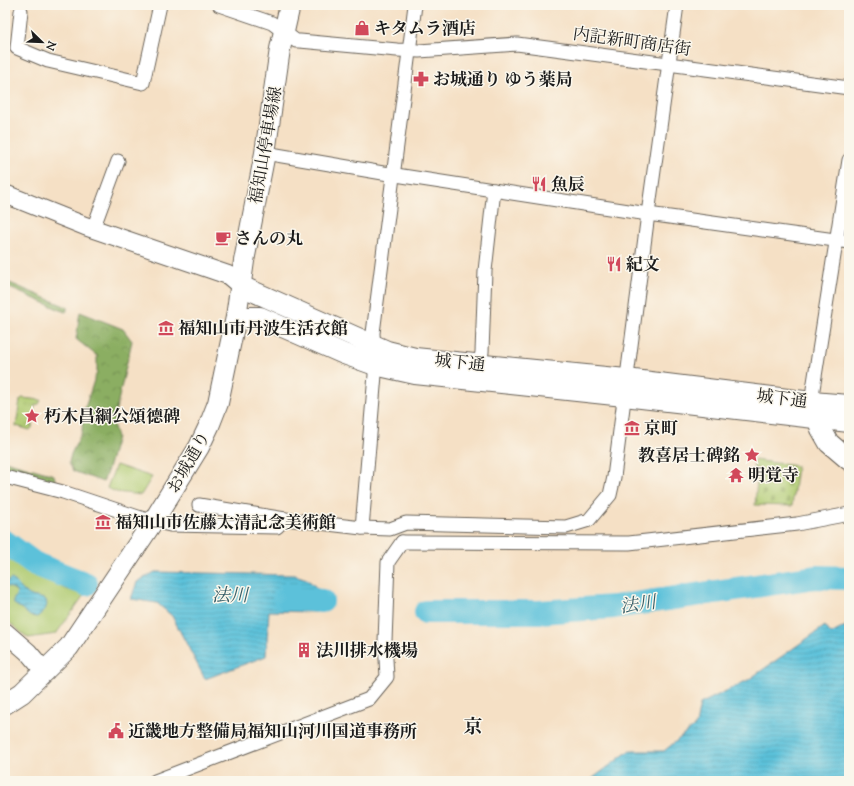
<svg xmlns="http://www.w3.org/2000/svg" width="854" height="786" font-family="'Sorts Mill Goudy','Noto Serif JP',serif">
  <style>
    .grass { fill: url(#grass-tufts); stroke: #667346 }
    .forest { fill: url(#forest-crowns); stroke: #54653f }
    .cemetery { fill: url(#cemetery-stones); stroke: #667346 }
    .park { fill: #afca70; stroke: #667346 }
    .water { fill: url(#water-rules); stroke: #3c6e7b }
    .lines { fill: none; stroke-linecap: round; stroke-linejoin: round }
    .river { stroke: #5cc1da; stroke-width: 24 }
    .street-casing { stroke: #686157; stroke-width: 15 }
    .secondary-casing { stroke: #686157; stroke-width: 20 }
    .primary-casing { stroke: #686157; stroke-width: 22 }
    .street { stroke: #fff; stroke-width: 13 }
    .secondary { stroke: #fff; stroke-width: 18 }
    .primary { stroke: #fff; stroke-width: 20 }
    .labels { text-anchor: middle; stroke-width: 3; stroke-linejoin: round; paint-order: stroke }
    .poi-label { font-size: 17px; font-weight: bold; fill: #1c1c1c; stroke: #fbf7ec; text-anchor: start }
    .street-label { font-size: 17px; fill: #1c1c1c; stroke: #fbf7ec }
    .water-label { font-size: 18px; font-style: italic; fill: #365e68; stroke: #fbf7ec }
    .quarter-label { font-size: 19px; font-weight: bold; fill: #1c1c1c; stroke: #fbf7ec }
  </style>
  <defs>
    <pattern id="grass-tufts" width="24" height="20" patternUnits="userSpaceOnUse"><rect width="24" height="20" fill="#afca70"/><path d="M3 7l-1-3M5 7V3M7 7l1-3M15 17l-1-3M17 17v-4M19 17l1-3" fill="none" stroke="#96ad60"/></pattern>
    <pattern id="forest-crowns" width="20" height="18" patternUnits="userSpaceOnUse"><rect width="20" height="18" fill="#8bae62"/><path d="M2 6a3 3 0 1 1 6 0M12 15a3 3 0 1 1 6 0" fill="none" stroke="#718d50"/></pattern>
    <pattern id="cemetery-stones" width="16" height="16" patternUnits="userSpaceOnUse"><rect width="16" height="16" fill="#afca70"/><path d="M2 7V4a2 2 0 0 1 4 0v3zM10 15v-3a2 2 0 0 1 4 0v3z" fill="#96ad60"/></pattern>
    <pattern id="water-rules" width="6" height="5" patternUnits="userSpaceOnUse"><rect width="6" height="5" fill="#5cc1da"/><path d="M0 2.5h6" fill="none" stroke="#4fa5ba"/></pattern>
  </defs>
  <rect width="100%" height="100%" fill="#fbf7ec"/>
  <filter id="ink" filterUnits="userSpaceOnUse"><feTurbulence type="fractalNoise" baseFrequency=".025" numOctaves="2"/><feDisplacementMap in="SourceGraphic" scale="8" xChannelSelector="R" yChannelSelector="G"/><feConvolveMatrix kernelMatrix="1 2 1 2 8 2 1 2 1" color-interpolation-filters="sRGB"/></filter>
  <filter id="wash" filterUnits="userSpaceOnUse"><feTurbulence type="fractalNoise" baseFrequency=".012" numOctaves="4" result="noise"/><feDisplacementMap in="SourceGraphic" scale="16" xChannelSelector="R" yChannelSelector="G"/><feGaussianBlur stdDeviation="0.9" result="paint"/><feColorMatrix in="noise" values="0 0 0 0 0 0 0 0 0 0 0 0 0 0 0 0 0 1.4 0 .05"/><feComposite in="paint" operator="in"/></filter>
  <g filter="url(#wash)">
    <rect width="100%" height="100%" fill="#f5e0c5"/>
    <path class="grass" d="M 22,398 L 41,400 L 39,404 L 35,405 L 32,428 L 30,430 L 16,426 L 20,400 Z"/>
    <g class="forest">
      <path d="M 5,281 L 67,307 L 67,311 L 65,312 L 5,286 Z"/>
      <path d="M 80,312 L 123,329 L 132,341 L 113,423 L 117,437 L 108,469 L 103,482 L 73,471 L 69,463 L 71,454 L 82,432 L 83,414 L 97,371 L 97,356 L 76,339 C 78,330 78,321 80,312 Z"/>
      <path d="M 5,461 L 54,475 L 55,479 L 54,482 L 51,483 L 5,472 Z"/>
    </g>
    <path class="cemetery" d="M 754,460 L 797,466 L 792,506 L 755,505 L 757,480 L 753,479 Z"/>
    <g class="park">
      <path d="M 116,465 L 152,477 L 141,495 L 116,492 L 107,488 Z"/>
      <path d="M 5,552 L 42,578 L 66,589 L 84,595 L 56,634 L 28,638 L 5,619 Z"/>
    </g>
    <g class="water">
      <path d="M 155,572 L 295,575 L 307,579 L 318,589 L 316,612 L 269,611 L 266,656 L 205,679 L 172,616 L 157,603 L 131,599 L 137,582 Z"/>
      <path d="M 11,579 L 15,581 C 20,588 27,596 36,597 C 40,598 42,598 46,600 C 49,608 43,612 37,617 L 30,616 L 22,609 L 14,604 L 13,601 L 17,593 L 14,589 L 6,586 L 5,583 Z"/>
      <path d="M 849,624 L 849,781 L 589,781 L 629,751 L 664,751 L 696,725 L 700,704 L 748,680 L 825,626 L 831,634 Z"/>
    </g>
    <g class="lines">
      <g class="river">
        <path d="M 5,542 L 35,564 L 86,584"/>
        <path d="M 284,598 L 322,601"/>
        <path d="M 426,612 L 539,612 L 614,607 L 816,577 L 849,578"/>
      </g>
    </g>
  </g>
  <g filter="url(#ink)">
    <g class="lines">
      <defs>
        <g id="street">
          <path d="M 219,5 L 272,23 L 296,41 L 300,41 L 397,50 L 419,51 L 517,44 L 849,88"/>
          <path d="M 21,11 L 17,48 L 48,61 L 143,83 L 160,5"/>
          <path d="M 265,153 L 383,173 L 648,214 L 849,242"/>
          <path d="M 93,229 L 118,161"/>
          <path d="M 480,364 L 482,352 L 485,271 L 494,190"/>
          <path d="M 812,402 L 813,389 L 849,160"/>
          <path d="M 5,477 L 63,492 L 141,518 L 170,525 L 277,527 L 285,519 L 362,528 L 390,529 L 406,523 L 566,527 L 589,520 L 610,495 L 614,477 L 648,214 L 677,5"/>
          <path d="M 199,505 L 285,519"/>
          <path d="M 362,528 L 375,375 L 373,333 L 415,5"/>
          <path d="M 402,542 L 629,543 L 797,524 L 849,514"/>
          <path d="M 155,781 L 369,699 L 387,677 L 385,641 L 388,562 L 402,542"/>
        </g>
        <g id="secondary">
          <path d="M 5,194 L 85,226 L 228,275 L 241,286"/>
          <path d="M 5,632 L 28,652 L 45,672"/>
        </g>
        <g id="primary">
          <path d="M 241,286 L 387,351 L 415,358 L 626,379 L 812,402 L 849,405"/>
          <path d="M 236,317 L 260,317 L 344,354 L 375,365 L 415,374 L 624,396 L 849,422"/>
          <path d="M 814,409 L 821,429 L 829,443 L 849,460"/>
          <path d="M 5,704 L 22,693 L 69,647 L 154,520 L 199,447 L 209,426 L 218,403 L 236,317 L 244,261 L 265,153 L 280,49 L 290,5"/>
        </g>
      </defs>
      <use href="#street" class="street-casing"/>
      <use href="#secondary" class="secondary-casing"/>
      <use href="#primary" class="primary-casing"/>
      <use href="#street" class="street"/>
      <use href="#secondary" class="secondary"/>
      <use href="#primary" class="primary"/>
    </g>
  </g>
  <defs>
    <symbol id="shop-bare" viewBox="-9 -9 18 18"><path d="M-5-2.5h2.3a2.7 3.5 0 0 1 5.4 0H5L5.5 6h-11ZM-1.5-2.5h3a1.5 2.3 0 0 0-3 0Z" fill="#d1495b" stroke="#fbf7ec" stroke-width="2.5" paint-order="stroke"/></symbol>
    <symbol id="pharmacy-bare" viewBox="-9 -9 18 18"><path d="M-2-6h4v4h4v4h-4v4h-4v-4h-4v-4h4Z" fill="#d1495b" stroke="#fbf7ec" stroke-width="2.5" paint-order="stroke"/></symbol>
    <symbol id="restaurant-bare" viewBox="-9 -9 18 18"><path d="M-5-6h1v4h1v-4h1v4h1v-4h1v5L-1.5 .5V6h-2V.5L-5-1ZM5-6V6H3V1.5H1.5Q1.5-4 5-6Z" fill="#d1495b" stroke="#fbf7ec" stroke-width="2.5" paint-order="stroke"/></symbol>
    <symbol id="cafe-bare" viewBox="-9 -9 18 18"><path d="M-5.5-4.5H6V0H3Q3 3.5 0 3.5H-2.5Q-5.5 3.5-5.5 0ZM3-3.2v2h1.7v-2ZM-6 4.5H4V6H-6Z" fill="#d1495b" stroke="#fbf7ec" stroke-width="2.5" paint-order="stroke"/></symbol>
    <symbol id="museum-bare" viewBox="-9 -9 18 18"><path d="M0-6L6-3V-2H-6V-3ZM-5-1h2V3h-2ZM-1-1h2V3h-2ZM3-1h2V3H3ZM-6 4H6V6H-6Z" fill="#d1495b" stroke="#fbf7ec" stroke-width="2.5" paint-order="stroke"/></symbol>
    <symbol id="sight-bare" viewBox="-9 -9 18 18"><path d="M0-6L1.8-2.2L6-1.7L2.9 1.2L3.7 5.4L0 3.3L-3.7 5.4L-2.9 1.2L-6-1.7L-1.8-2.2Z" fill="#d1495b" stroke="#fbf7ec" stroke-width="2.5" paint-order="stroke"/></symbol>
    <symbol id="temple-bare" viewBox="-9 -9 18 18"><path d="M0-6L5-2H3V0L6.5 2.5H4V6H1.5V3h-3V6H-4V2.5H-6.5L-3 0V-2H-5Z" fill="#d1495b" stroke="#fbf7ec" stroke-width="2.5" paint-order="stroke"/></symbol>
    <symbol id="building-bare" viewBox="-9 -9 18 18"><path d="M-4-6H4V6H1V3H-1V6H-4ZM-2.5-4.3h1.7v1.8h-1.7ZM.8-4.3h1.7v1.8H.8ZM-2.5-1h1.7V.8h-1.7ZM.8-1h1.7V.8H.8Z" fill="#d1495b" stroke="#fbf7ec" stroke-width="2.5" paint-order="stroke"/></symbol>
    <symbol id="civic-bare" viewBox="-9 -9 18 18"><path d="M-.6-6.5H3V-4.5H.6V-3L4-1V1h2V6H-6V1h2V-1L-.6-3ZM-1.2 2.5V6h2.4V2.5Z" fill="#d1495b" stroke="#fbf7ec" stroke-width="2.5" paint-order="stroke"/></symbol>
  </defs>
  <g fill-rule="evenodd">
    <use href="#shop-bare" x="351" y="17" width="22" height="22"/>
    <use href="#pharmacy-bare" x="410" y="68" width="22" height="22"/>
    <use href="#restaurant-bare" x="528" y="173" width="22" height="22"/>
    <use href="#cafe-bare" x="212" y="227" width="22" height="22"/>
    <use href="#restaurant-bare" x="603" y="253" width="22" height="22"/>
    <use href="#museum-bare" x="155" y="317" width="22" height="22"/>
    <use href="#sight-bare" x="21" y="405" width="22" height="22"/>
    <use href="#museum-bare" x="621" y="417" width="22" height="22"/>
    <use href="#sight-bare" x="741" y="444" width="22" height="22"/>
    <use href="#temple-bare" x="725" y="464" width="22" height="22"/>
    <use href="#museum-bare" x="92" y="511" width="22" height="22"/>
    <use href="#building-bare" x="293" y="639" width="22" height="22"/>
    <use href="#civic-bare" x="105" y="720" width="22" height="22"/>
  </g>
  <g class="labels">
    <g class="poi-label">
      <text x="374" y="34">キタムラ酒店</text>
      <text x="433" y="85">お城通り ゆう薬局</text>
      <text x="551" y="190">魚辰</text>
      <text x="235" y="244">さんの丸</text>
      <text x="626" y="270">紀文</text>
      <text x="178" y="334">福知山市丹波生活衣館</text>
      <text x="44" y="422">朽木昌綱公頌德碑</text>
      <text x="644" y="434">京町</text>
      <text x="740" y="461" text-anchor="end">教喜居士碑銘</text>
      <text x="748" y="481">明覚寺</text>
      <text x="115" y="528">福知山市佐藤太清記念美術館</text>
      <text x="316" y="656">法川排水機場</text>
      <text x="128" y="737">近畿地方整備局福知山河川国道事務所</text>
    </g>
    <g class="street-label">
      <text transform="translate(632 41) rotate(8)" y="6">内記新町商店街</text>
      <text transform="translate(265 145) rotate(-80)" y="6">福知山停車場線</text>
      <text transform="translate(460 362) rotate(6)" y="6">城下通</text>
      <text transform="translate(782 398) rotate(7)" y="6">城下通</text>
      <text transform="translate(188 462) rotate(-60)" y="6">お城通り</text>
    </g>
    <g class="water-label">
      <text x="230" y="601">法川</text>
      <text transform="translate(638 604) rotate(-8)" y="6">法川</text>
    </g>
    <g class="quarter-label">
      <text x="473" y="733">京</text>
    </g>
  </g>
  <rect width="854" height="786" fill="none" stroke="#fbf7ec" stroke-width="20"/>
  <g transform="translate(42 42) rotate(113)" stroke="#fbf7ec" stroke-width="3" paint-order="stroke">
  <path d="M0-3L7 15L0 10L-7 15Z" fill="#1c1c1c"/>
  <text y="-6" font-size="11" font-weight="bold" text-anchor="middle" fill="#1c1c1c">N</text>
  </g>
</svg>
